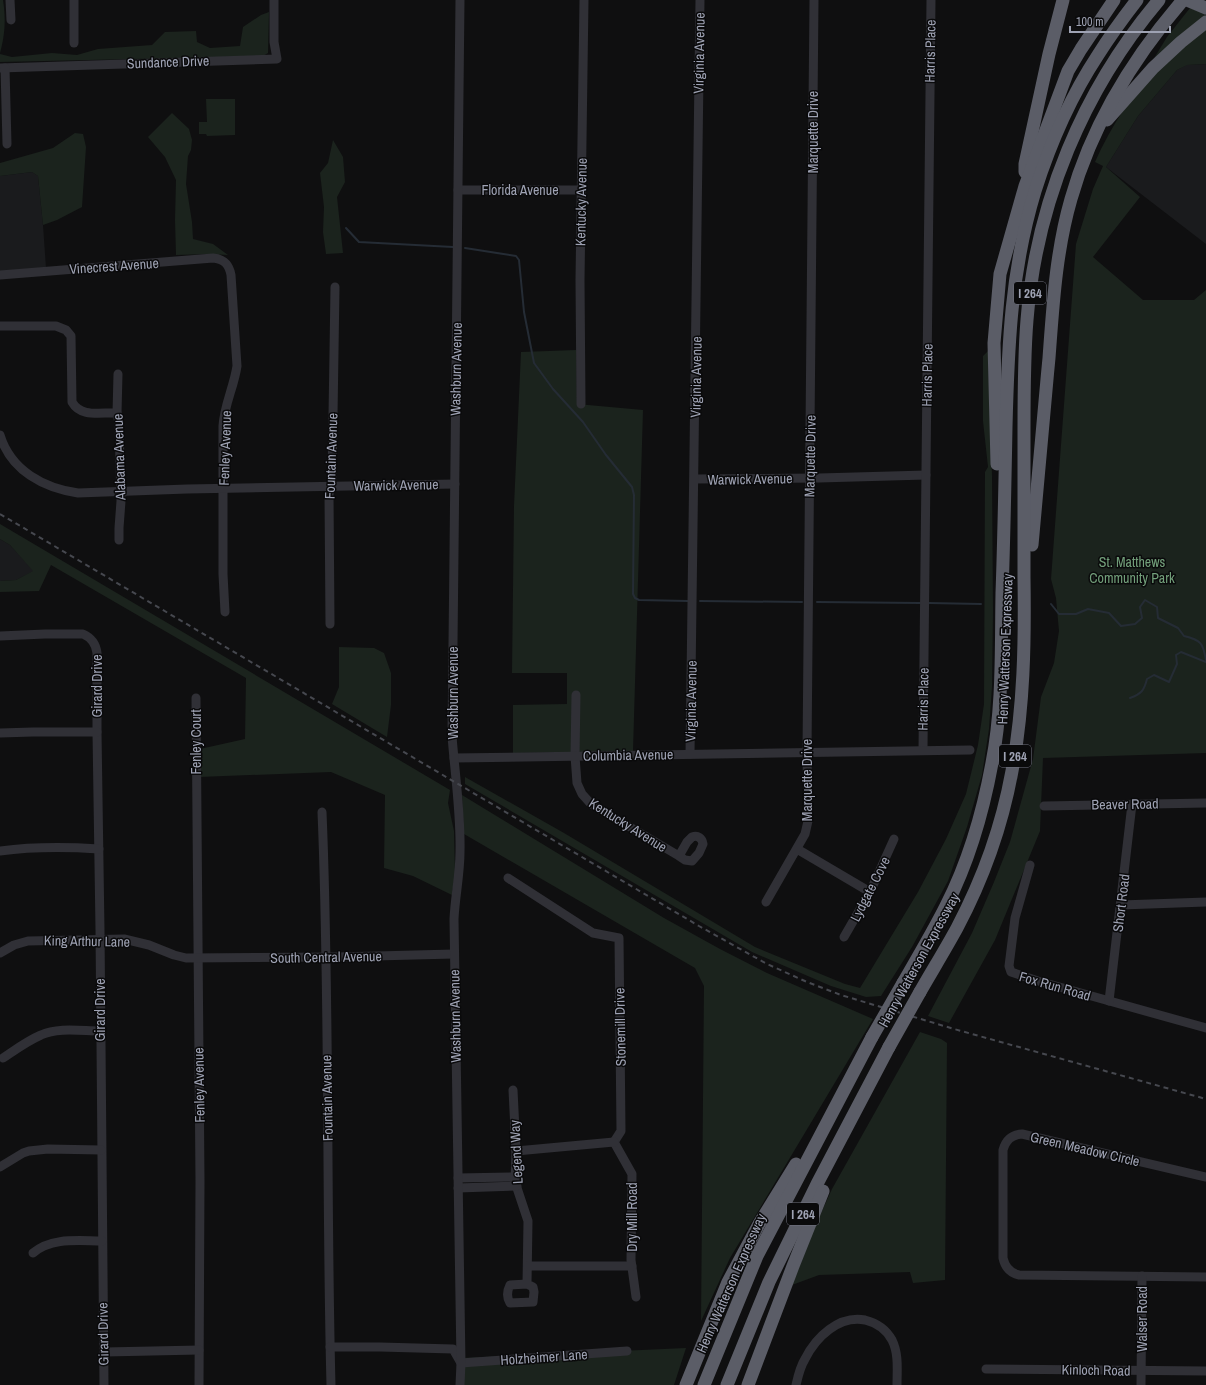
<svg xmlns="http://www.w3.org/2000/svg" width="1206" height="1385" font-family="'Archivo Narrow',sans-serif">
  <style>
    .built { fill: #1a1b1d }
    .green { fill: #1b231d }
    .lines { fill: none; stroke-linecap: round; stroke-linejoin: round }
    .stream { stroke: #252c35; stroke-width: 2 }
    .minor { stroke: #303036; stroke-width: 9 }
    .highway { stroke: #5b5d67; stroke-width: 13 }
    .rail { stroke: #46484f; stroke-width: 2; stroke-dasharray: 5 4; stroke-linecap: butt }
    .highway-bridge { stroke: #5b5d67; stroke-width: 13 }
    .labels { text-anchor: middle; stroke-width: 3; stroke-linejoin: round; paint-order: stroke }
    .shield { fill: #0a0a0b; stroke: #727481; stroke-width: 1 }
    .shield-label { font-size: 13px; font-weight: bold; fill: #9ea2b3 }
    .street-label { font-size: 14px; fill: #9ea2b3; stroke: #0a0a0b }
    .park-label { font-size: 14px; fill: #73a07b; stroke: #0a0a0b }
  </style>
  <rect width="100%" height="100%" fill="#0f0f10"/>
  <g class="built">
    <path d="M 1206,64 L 1206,244 L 1106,167 L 1138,116 L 1177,70 L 1186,65 Z"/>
    <path d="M 32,172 L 38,176 L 43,225 L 46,268 L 0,272 L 0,176 Z"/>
    <path d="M 0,539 L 10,545 L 34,571 L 16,580 L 0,581 Z"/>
  </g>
  <g class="green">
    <path d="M 0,0 L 3,0 C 6,19 5,35 0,53 Z"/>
    <path d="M 1190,8 L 1206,14 L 1206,17 L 1153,60 L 1167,37 Z"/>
    <path d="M 269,12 L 268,53 L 263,56 L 0,62 L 0,54 L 12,57 L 52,53 L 77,55 L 98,49 L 152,45 L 165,32 L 196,31 L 197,42 L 210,48 L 240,46 L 243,27 L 261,15 Z"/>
    <path d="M 1206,27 L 1206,64 L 1187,65 L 1177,70 L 1138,116 L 1106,167 L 1140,197 L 1093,257 L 1143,300 L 1194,300 L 1206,290 L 1206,753 L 1043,758 L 1040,831 L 995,940 L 949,1023 L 928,1016 L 972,933 L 994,882 L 1010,842 L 1033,759 L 1041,697 L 1054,663 L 1059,631 L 1056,598 L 1051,579 L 1076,244 L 1093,189 L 1103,166 L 1095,162 C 1111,126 1134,90 1163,62 C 1176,49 1192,39 1206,27 Z"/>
    <path d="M 206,99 L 235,99 L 235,135 L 207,136 L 206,134 L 199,134 L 199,122 L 207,122 Z"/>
    <path d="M 172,113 L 189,129 L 192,140 L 191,150 L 188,156 L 186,184 L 192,222 L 193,239 L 213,244 L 228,255 L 210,254 L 176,255 L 175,220 L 176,180 L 165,157 L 148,137 Z"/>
    <path d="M 75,133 L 83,134 L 86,147 L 82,207 L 57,220 L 43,225 L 38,176 L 32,172 L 0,176 L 0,163 L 53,148 Z"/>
    <path d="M 333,140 L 343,157 L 345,182 L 337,197 L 343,253 L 326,254 L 323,232 L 324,207 L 320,173 L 328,163 Z"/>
    <path d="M 576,350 L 577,404 L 643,410 L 633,751 L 513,753 L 513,705 L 567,704 L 567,673 L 512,673 L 514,506 L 521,352 Z"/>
    <path d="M 988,351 L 992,476 L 993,611 L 992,687 L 989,729 L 982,775 L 967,827 L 948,881 L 912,947 L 881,996 L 866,997 L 831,986 L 752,952 L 465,784 L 465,777 L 564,833 L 755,947 L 845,984 L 860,988 L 918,892 L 946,839 L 966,794 L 978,745 L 984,704 L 985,472 L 988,467 L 983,421 L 983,356 Z"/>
    <path d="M 0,524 L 450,790 L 448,803 L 454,831 L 455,873 L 452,895 L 413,876 L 384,868 L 385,795 L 331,772 L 199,777 L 200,749 L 245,739 L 246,678 L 51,565 L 39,591 L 0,592 L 0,581 L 16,580 L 33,571 L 10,545 L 0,539 Z"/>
    <path d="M 339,647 L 374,648 L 384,653 L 391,673 L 391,705 L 387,737 L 332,704 L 339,687 Z"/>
    <path d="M 462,795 L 664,918 L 720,949 L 767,973 L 873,1019 L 730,1258 L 701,1321 L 704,986 L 695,968 L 464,834 Z"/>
    <path d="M 920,1032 L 941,1039 L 947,1043 L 945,1280 L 913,1283 L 910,1272 L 819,1275 L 792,1285 L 817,1222 L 832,1189 Z"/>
    <path d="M 686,1348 L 674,1385 L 462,1385 L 461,1358 Z"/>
  </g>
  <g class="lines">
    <g class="stream">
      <path d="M 346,228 L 359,242 L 453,247"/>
      <path d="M 465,248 L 516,256 L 519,260 L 524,312 L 534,363 L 553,389 L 583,422 L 606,455 L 632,487 L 634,495 L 633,594 L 635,598 L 639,600 L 688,601"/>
      <path d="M 700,601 L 802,602"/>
      <path d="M 817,602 L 920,603"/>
      <path d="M 929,603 L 981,604"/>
      <path d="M 1051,604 L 1059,614 L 1076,614 L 1088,609 L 1109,613 L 1121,626 L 1135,624 L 1142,618 L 1140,607 L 1145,600 L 1157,607 L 1158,618 L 1178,628 L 1184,636 C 1201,640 1203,643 1206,660"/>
      <path d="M 1130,698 C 1141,694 1144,691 1147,679 L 1154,675 L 1169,682 L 1177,664 L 1176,655 L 1181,652 L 1206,662"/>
    </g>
    <g class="minor">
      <path d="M 10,0 L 11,20"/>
      <path d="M 74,43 L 74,0"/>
      <path d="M 0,68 L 277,59 L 274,42 L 274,0"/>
      <path d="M 5,68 L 7,144"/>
      <path d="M 458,190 L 581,190"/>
      <path d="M 0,275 L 213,258 C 224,259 229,264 231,275 L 237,366 C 234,387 224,405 223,426 L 223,574 L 225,612"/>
      <path d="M 0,326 L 56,326 L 66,330 L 71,336 L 72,402 C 81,418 101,412 117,413"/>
      <path d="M 118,374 L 117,413 L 119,423 L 121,501 L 119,528 L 119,540"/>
      <path d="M 581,404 L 580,280 L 584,0"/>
      <path d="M 0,435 C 11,471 44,488 78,493 L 187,489 L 455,484"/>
      <path d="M 695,479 L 819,478 L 926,475"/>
      <path d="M 330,624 L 329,494 L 332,480 L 335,287"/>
      <path d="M 0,636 L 45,634 L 83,634 C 92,638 96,644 97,653 L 97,732 L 100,930 L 104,1385"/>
      <path d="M 576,695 L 575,756 L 577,783 L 582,794 L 591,804 L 679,856 L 685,860 L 692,861 L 699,853 L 703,844 C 702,838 698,835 692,837 L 687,842 L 679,856"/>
      <path d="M 196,698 L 200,1181 L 199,1385"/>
      <path d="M 0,733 L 33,732 L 97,732"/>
      <path d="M 923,750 L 931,0"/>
      <path d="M 690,754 L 700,0"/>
      <path d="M 454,758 L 970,750"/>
      <path d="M 1044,806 L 1206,803"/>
      <path d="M 322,812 C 330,1003 326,1194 331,1385"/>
      <path d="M 797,849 L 870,892"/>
      <path d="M 0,851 C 30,847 68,847 99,849"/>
      <path d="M 1030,865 L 1015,918 L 1009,966 L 1011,972 L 1038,981 L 1206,1028"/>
      <path d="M 508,878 L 593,933 L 619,938 L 621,1131 L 614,1142"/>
      <path d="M 766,902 L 805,834 L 808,821 L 807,752 L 814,0"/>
      <path d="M 1121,905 L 1206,902"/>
      <path d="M 844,937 L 870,892 L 894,839"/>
      <path d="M 0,953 L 14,945 L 28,941 L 124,939 L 149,945 L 174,955 L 186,958 L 336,957 L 454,954"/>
      <path d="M 1109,1001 L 1132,804"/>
      <path d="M 3,1058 C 15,1050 27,1041 41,1035 C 58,1027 82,1031 100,1031"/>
      <path d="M 513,1090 L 516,1151 L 515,1182 L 528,1221 L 527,1284 L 533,1287 L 534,1292 L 533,1302 L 510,1303 C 507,1298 507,1291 510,1285 L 527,1284"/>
      <path d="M 614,1142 L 632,1174 L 631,1260 L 636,1297"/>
      <path d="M 516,1151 L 614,1142"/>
      <path d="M 0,1167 L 23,1153 L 29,1151 L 48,1149 L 101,1150"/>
      <path d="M 1206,1177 L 1022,1134 C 1011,1135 1006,1140 1003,1150 L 1003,1258 C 1005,1267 1010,1273 1019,1275 L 1206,1277"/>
      <path d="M 458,1178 L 515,1177"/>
      <path d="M 458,1188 L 517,1186"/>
      <path d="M 33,1253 C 52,1237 79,1241 102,1241"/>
      <path d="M 528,1266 L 632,1266"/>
      <path d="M 330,1347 L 380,1347 L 453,1349 L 461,1363 L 627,1351"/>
      <path d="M 105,1352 L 199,1350"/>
      <path d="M 986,1369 L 1206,1371"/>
      <path d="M 460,1385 L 461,1363 L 454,919 C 455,897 460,874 460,852 C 461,814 455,775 452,736 L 460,0"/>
      <path d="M 796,1385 C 798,1376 800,1367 805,1359 C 816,1337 839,1315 865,1320 C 877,1323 886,1329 892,1340 C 899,1354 897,1370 897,1385"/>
      <path d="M 1141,1385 L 1142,1276"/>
    </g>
    <g class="highway">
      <path d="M 1187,0 L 1206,8"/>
      <path d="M 1107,120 L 1153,68 L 1181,42 L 1206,22"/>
      <path d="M 1025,172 L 1025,164 L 1049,54 L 1063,0"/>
      <path d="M 997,464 L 994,343 L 1000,274 L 1025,186 L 1068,71 L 1081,49 L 1114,0"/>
      <path d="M 1032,545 C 1038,482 1043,420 1049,358 C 1053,304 1056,251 1071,199 C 1092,125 1133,58 1183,0"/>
      <path d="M 903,983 C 918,957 933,932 946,906 C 969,861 983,812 992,763 C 1003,707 1001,650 1002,593 C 1004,537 1005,482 1006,427 C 1008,345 1011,270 1035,191 C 1050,144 1071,96 1098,55 C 1110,36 1123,18 1137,0"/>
      <path d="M 920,992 C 932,971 945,950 957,928 C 983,879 1002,826 1012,771 C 1024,707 1025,642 1024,577 C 1024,528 1024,479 1024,430 C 1024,393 1024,356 1027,320 C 1036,203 1083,90 1159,0"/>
      <path d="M 686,1385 L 728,1282 L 759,1224 L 796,1164"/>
      <path d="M 704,1385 L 757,1256 L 872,1037"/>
      <path d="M 727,1385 L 769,1282 L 817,1184 L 889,1047"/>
      <path d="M 748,1385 L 793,1266 L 823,1191"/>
    </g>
    <path class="rail" d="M 0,514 L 699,926 L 767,964 L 807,982 L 841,995 L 954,1029 L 1206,1099"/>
    <g class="highway-bridge">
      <path d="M 872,1037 L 903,983"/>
      <path d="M 889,1047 L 920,992"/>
    </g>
  </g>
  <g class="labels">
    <g class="shield">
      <rect x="1014" y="282" width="32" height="22" rx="3"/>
      <rect x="999" y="745" width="32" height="22" rx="3"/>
      <rect x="787" y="1203" width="32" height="22" rx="3"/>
    </g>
    <g class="shield-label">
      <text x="1030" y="298">I 264</text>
      <text x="1015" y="761">I 264</text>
      <text x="803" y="1219">I 264</text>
    </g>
    <g class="street-label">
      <text transform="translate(930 51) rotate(-89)" y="5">Harris Place</text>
      <text transform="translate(699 53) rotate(-89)" y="5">Virginia Avenue</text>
      <text transform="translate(168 62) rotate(-2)" y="5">Sundance Drive</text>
      <text transform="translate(813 132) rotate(-90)" y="5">Marquette Drive</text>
      <text x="520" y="195">Florida Avenue</text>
      <text transform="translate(581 202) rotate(-89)" y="5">Kentucky Avenue</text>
      <text transform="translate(114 266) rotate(-4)" y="5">Vinecrest Avenue</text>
      <text transform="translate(456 369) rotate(-89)" y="5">Washburn Avenue</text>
      <text transform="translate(927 375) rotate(-89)" y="5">Harris Place</text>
      <text transform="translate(696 377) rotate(-89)" y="5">Virginia Avenue</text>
      <text transform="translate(225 448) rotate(-88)" y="5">Fenley Avenue</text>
      <text transform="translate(331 456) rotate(-88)" y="5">Fountain Avenue</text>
      <text transform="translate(810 456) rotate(-89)" y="5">Marquette Drive</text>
      <text transform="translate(119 457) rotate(-92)" y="5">Alabama Avenue</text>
      <text transform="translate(750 479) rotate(-1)" y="5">Warwick Avenue</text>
      <text transform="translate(396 485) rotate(-1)" y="5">Warwick Avenue</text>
      <text transform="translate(1005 649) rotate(-88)" y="5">Henry Watterson Expressway</text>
      <text transform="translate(97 686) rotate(-90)" y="5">Girard Drive</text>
      <text transform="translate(453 693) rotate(-90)" y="5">Washburn Avenue</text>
      <text transform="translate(923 699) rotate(-89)" y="5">Harris Place</text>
      <text transform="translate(691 701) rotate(-89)" y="5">Virginia Avenue</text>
      <text transform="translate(196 742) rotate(-90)" y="5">Fenley Court</text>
      <text transform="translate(628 755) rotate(-1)" y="5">Columbia Avenue</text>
      <text transform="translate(807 780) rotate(-90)" y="5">Marquette Drive</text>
      <text transform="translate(1125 804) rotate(-1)" y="5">Beaver Road</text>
      <text transform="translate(628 825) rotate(32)" y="5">Kentucky Avenue</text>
      <text transform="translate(870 889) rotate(-63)" y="5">Lydgate Cove</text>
      <text transform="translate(1121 903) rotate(-83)" y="5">Short Road</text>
      <text transform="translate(87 941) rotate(1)" y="5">King Arthur Lane</text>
      <text transform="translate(326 957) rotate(-1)" y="5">South Central Avenue</text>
      <text transform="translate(919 960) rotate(-61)" y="5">Henry Watterson Expressway</text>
      <text transform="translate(1055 986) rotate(16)" y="5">Fox Run Road</text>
      <text transform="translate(100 1010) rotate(-90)" y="5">Girard Drive</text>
      <text transform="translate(455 1016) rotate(-91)" y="5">Washburn Avenue</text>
      <text transform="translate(620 1027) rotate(-91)" y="5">Stonemill Drive</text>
      <text transform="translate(199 1085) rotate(-91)" y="5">Fenley Avenue</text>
      <text transform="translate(327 1098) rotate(-91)" y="5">Fountain Avenue</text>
      <text transform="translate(1085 1149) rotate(13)" y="5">Green Meadow Circle</text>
      <text transform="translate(516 1152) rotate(-93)" y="5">Legend Way</text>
      <text transform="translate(632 1217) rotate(-90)" y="5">Dry Mill Road</text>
      <text transform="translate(731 1283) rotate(-66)" y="5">Henry Watterson Expressway</text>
      <text transform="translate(1142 1319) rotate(-90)" y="5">Walser Road</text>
      <text transform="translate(103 1334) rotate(-91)" y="5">Girard Drive</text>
      <text transform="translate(544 1357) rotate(-4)" y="5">Holzheimer Lane</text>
      <text transform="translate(1096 1370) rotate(1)" y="5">Kinloch Road</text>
    </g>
    <g class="park-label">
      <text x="1132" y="567">St. Matthews<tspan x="1132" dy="16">Community Park</tspan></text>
    </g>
  </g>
  <path d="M1070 26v6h100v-6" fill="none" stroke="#9ea2b3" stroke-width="2"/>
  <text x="1076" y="26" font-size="12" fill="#9ea2b3" stroke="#0a0a0b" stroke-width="3" paint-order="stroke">100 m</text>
</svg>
